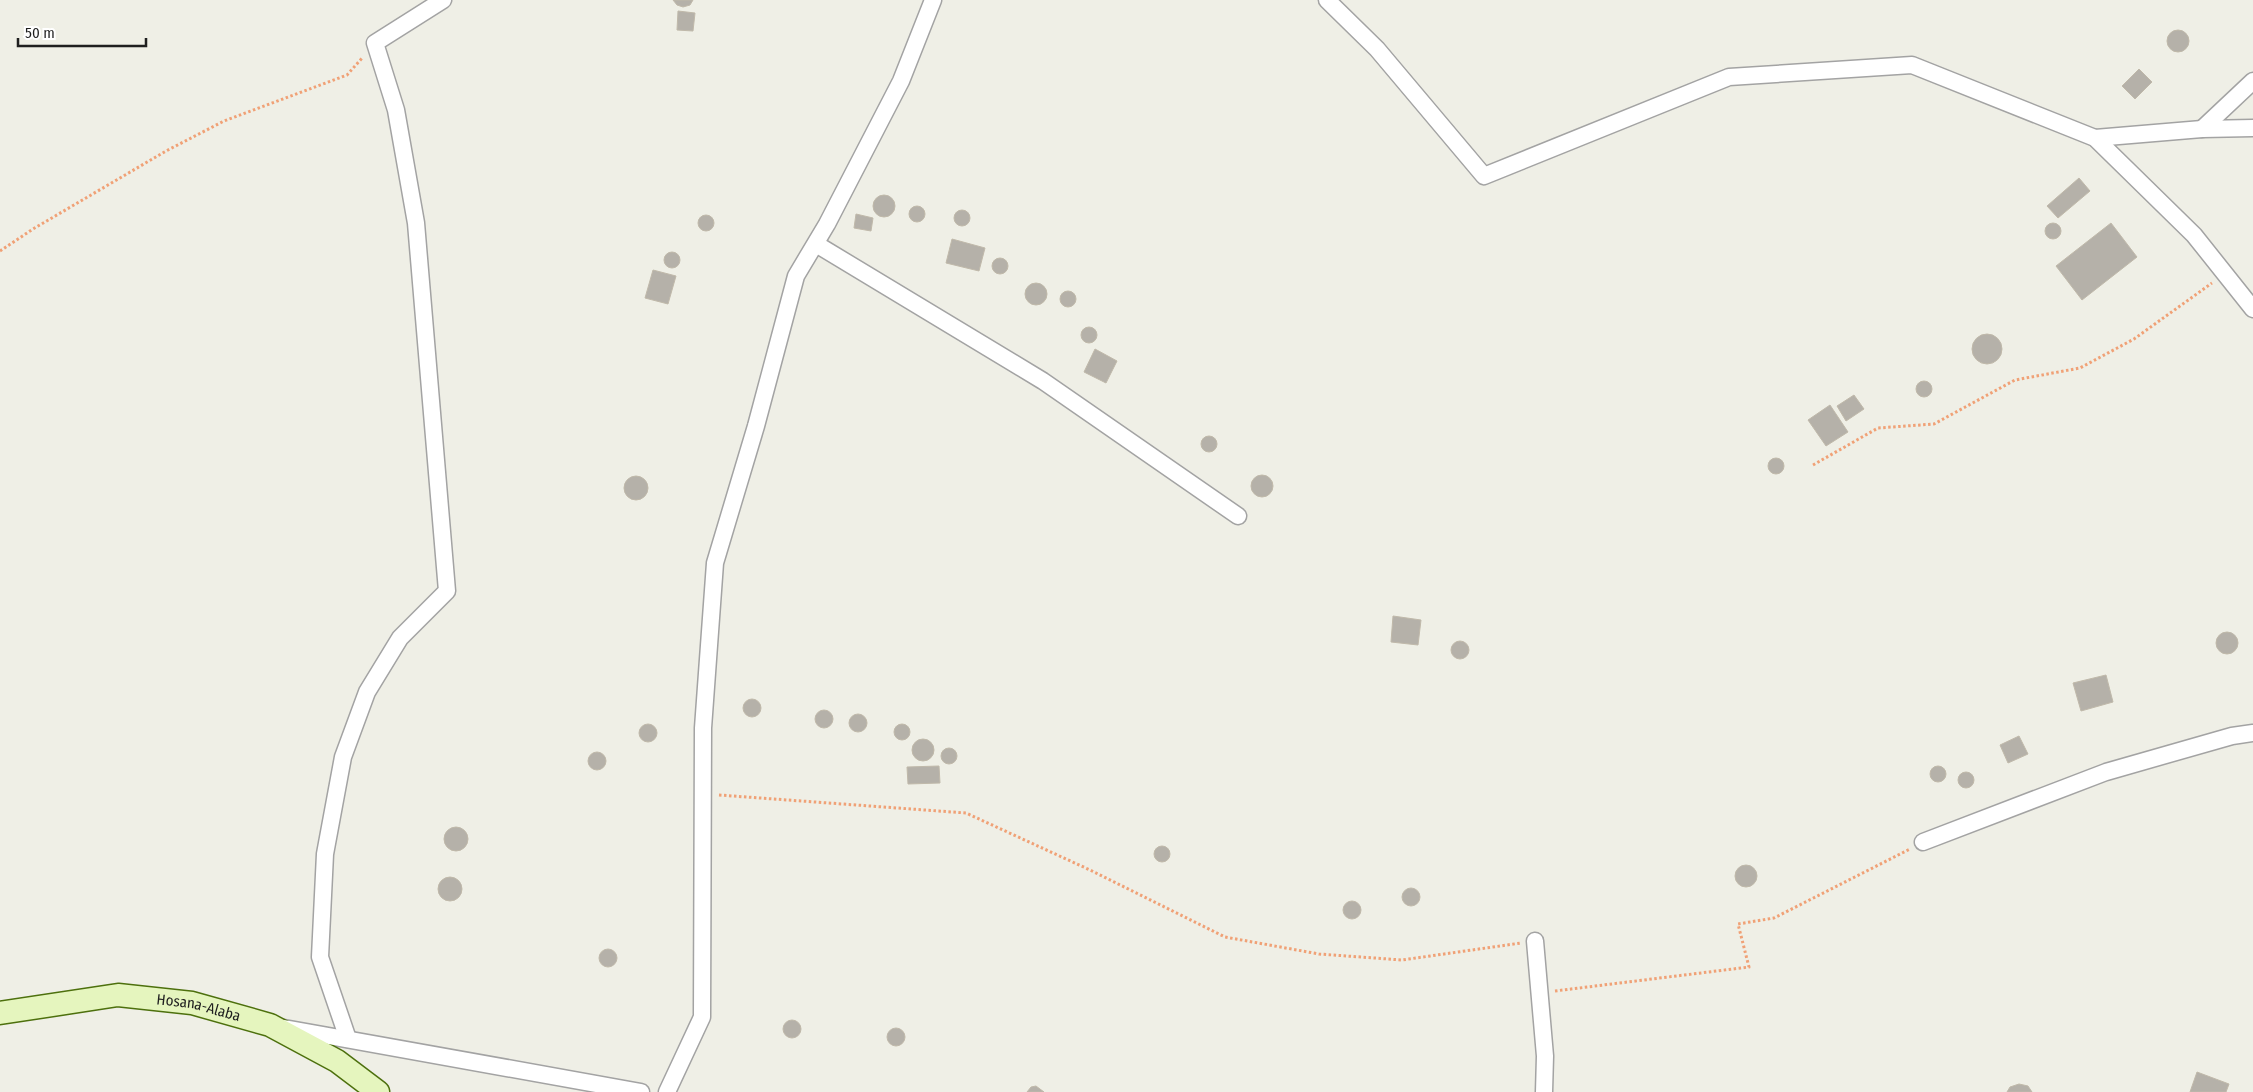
<svg xmlns="http://www.w3.org/2000/svg" width="2253" height="1092" font-family="'Fira Sans Condensed',sans-serif">
  <style>
    .building { fill: #b5b1a9; stroke: #c0b9aa }
    .lines { fill: none; stroke-linecap: round; stroke-linejoin: round }
    .minor-casing { stroke: #a3a3a3; stroke-width: 19 }
    .secondary-casing { stroke: #4d700d; stroke-width: 25 }
    .path { stroke: #f0a176; stroke-width: 3; stroke-dasharray: 2.5 2.5; stroke-linecap: butt }
    .minor { stroke: #fff; stroke-width: 16 }
    .secondary { stroke: #e5f5be; stroke-width: 22 }
    .labels { text-anchor: middle; stroke-width: 4; stroke-linejoin: round; paint-order: stroke }
    .street-label { font-size: 15px; fill: #1f1f1f; stroke: #fff }
  </style>
  <rect width="100%" height="100%" fill="#efefe6"/>
  <g class="building">
    <path d="M 673,0 L 693,0 L 690,5 L 683,7 L 677,5 Z"/>
    <path d="M 678,11 L 695,13 L 693,31 L 677,30 Z"/>
    <circle cx="2178" cy="41" r="11"/>
    <path d="M 2139,69 L 2152,82 L 2135,99 L 2122,86 Z"/>
    <path d="M 2079,178 L 2090,191 L 2058,218 L 2047,206 Z"/>
    <circle cx="884" cy="206" r="11"/>
    <circle cx="917" cy="214" r="8"/>
    <circle cx="962" cy="218" r="8"/>
    <path d="M 856,214 L 873,218 L 871,231 L 854,228 Z"/>
    <circle cx="706" cy="223" r="8"/>
    <circle cx="2053" cy="231" r="8"/>
    <path d="M 2111,223 L 2137,257 L 2082,300 L 2056,266 Z"/>
    <path d="M 952,239 L 985,248 L 979,271 L 946,263 Z"/>
    <circle cx="672" cy="260" r="8"/>
    <circle cx="1000" cy="266" r="8"/>
    <path d="M 653,270 L 676,276 L 668,304 L 645,298 Z"/>
    <circle cx="1036" cy="294" r="11"/>
    <circle cx="1068" cy="299" r="8"/>
    <circle cx="1089" cy="335" r="8"/>
    <circle cx="1987" cy="349" r="15"/>
    <path d="M 1095,349 L 1117,361 L 1106,383 L 1084,372 Z"/>
    <circle cx="1924" cy="389" r="8"/>
    <path d="M 1854,395 L 1864,409 L 1846,421 L 1837,406 Z"/>
    <path d="M 1830,405 L 1848,432 L 1826,446 L 1808,420 Z"/>
    <circle cx="1209" cy="444" r="8"/>
    <circle cx="1776" cy="466" r="8"/>
    <circle cx="1262" cy="486" r="11"/>
    <circle cx="636" cy="488" r="12"/>
    <path d="M 1393,616 L 1421,620 L 1418,645 L 1391,642 Z"/>
    <circle cx="2227" cy="643" r="11"/>
    <circle cx="1460" cy="650" r="9"/>
    <path d="M 2106,675 L 2113,702 L 2081,711 L 2073,683 Z"/>
    <circle cx="752" cy="708" r="9"/>
    <circle cx="824" cy="719" r="9"/>
    <circle cx="858" cy="723" r="9"/>
    <circle cx="648" cy="733" r="9"/>
    <circle cx="902" cy="732" r="8"/>
    <path d="M 2019,736 L 2028,754 L 2008,763 L 2000,745 Z"/>
    <circle cx="923" cy="750" r="11"/>
    <circle cx="949" cy="756" r="8"/>
    <circle cx="597" cy="761" r="9"/>
    <circle cx="1938" cy="774" r="8"/>
    <path d="M 939,766 L 940,783 L 908,784 L 907,767 Z"/>
    <circle cx="1966" cy="780" r="8"/>
    <circle cx="456" cy="839" r="12"/>
    <circle cx="1162" cy="854" r="8"/>
    <circle cx="1746" cy="876" r="11"/>
    <circle cx="450" cy="889" r="12"/>
    <circle cx="1411" cy="897" r="9"/>
    <circle cx="1352" cy="910" r="9"/>
    <circle cx="608" cy="958" r="9"/>
    <circle cx="792" cy="1029" r="9"/>
    <circle cx="896" cy="1037" r="9"/>
    <path d="M 2197,1072 L 2229,1084 L 2226,1092 L 2190,1092 Z"/>
    <path d="M 2019,1084 L 2028,1086 L 2032,1092 L 2007,1092 L 2010,1087 Z"/>
    <path d="M 1036,1086 L 1044,1092 L 1027,1092 L 1031,1087 Z"/>
  </g>
  <g class="lines">
    <defs>
      <g id="minor">
        <path d="M 1327,0 L 1377,49 L 1484,176 L 1729,77 L 1912,65 L 2095,138 L 2194,235 L 2253,309"/>
        <path d="M 2202,129 L 2253,81"/>
        <path d="M 2095,138 L 2202,129 L 2253,128"/>
        <path d="M 816,244 L 1043,381 L 1238,516"/>
        <path d="M 1923,842 L 2106,772 L 2232,736 L 2253,733"/>
        <path d="M 1535,941 L 1545,1056 L 1544,1092"/>
        <path d="M 284,1028 L 641,1092"/>
        <path d="M 348,1039 L 320,957 L 325,854 L 343,757 L 367,692 L 400,638 L 447,591 L 416,223 L 396,110 L 375,43 L 443,0"/>
        <path d="M 667,1092 L 702,1017 L 703,728 L 715,563 L 756,426 L 796,276 L 827,224 L 901,81 L 933,0"/>
      </g>
      <g id="secondary">
        <path id="s1" d="M 0,1013 L 118,995 L 192,1003 L 270,1025 L 337,1061 L 378,1092"/>
      </g>
    </defs>
    <use href="#minor" class="minor-casing"/>
    <use href="#secondary" class="secondary-casing"/>
    <g class="path">
      <path d="M 0,251 L 33,229 L 166,151 L 224,121 L 347,75 L 363,57"/>
      <path d="M 1813,465 L 1878,428 L 1934,424 L 2015,380 L 2080,368 L 2134,339 L 2212,283"/>
      <path d="M 719,795 L 966,813 L 1090,870 L 1225,937 L 1319,954 L 1402,960 L 1521,943"/>
      <path d="M 1555,991 L 1749,967 L 1738,924 L 1774,918 L 1910,849"/>
    </g>
    <use href="#minor" class="minor"/>
    <use href="#secondary" class="secondary"/>
  </g>
  <g class="labels">
    <g class="street-label">
      <text dy="5" stroke="none"><textPath href="#s1" startOffset="201">Hosana-Alaba</textPath></text>
    </g>
  </g>
  <path d="M18 38v8h128v-8" fill="none" stroke="#1f1f1f" stroke-width="2.5"/>
  <text x="25" y="38" font-size="15" fill="#1f1f1f" stroke="#ffffff" stroke-width="4" paint-order="stroke">50 m</text>
</svg>
